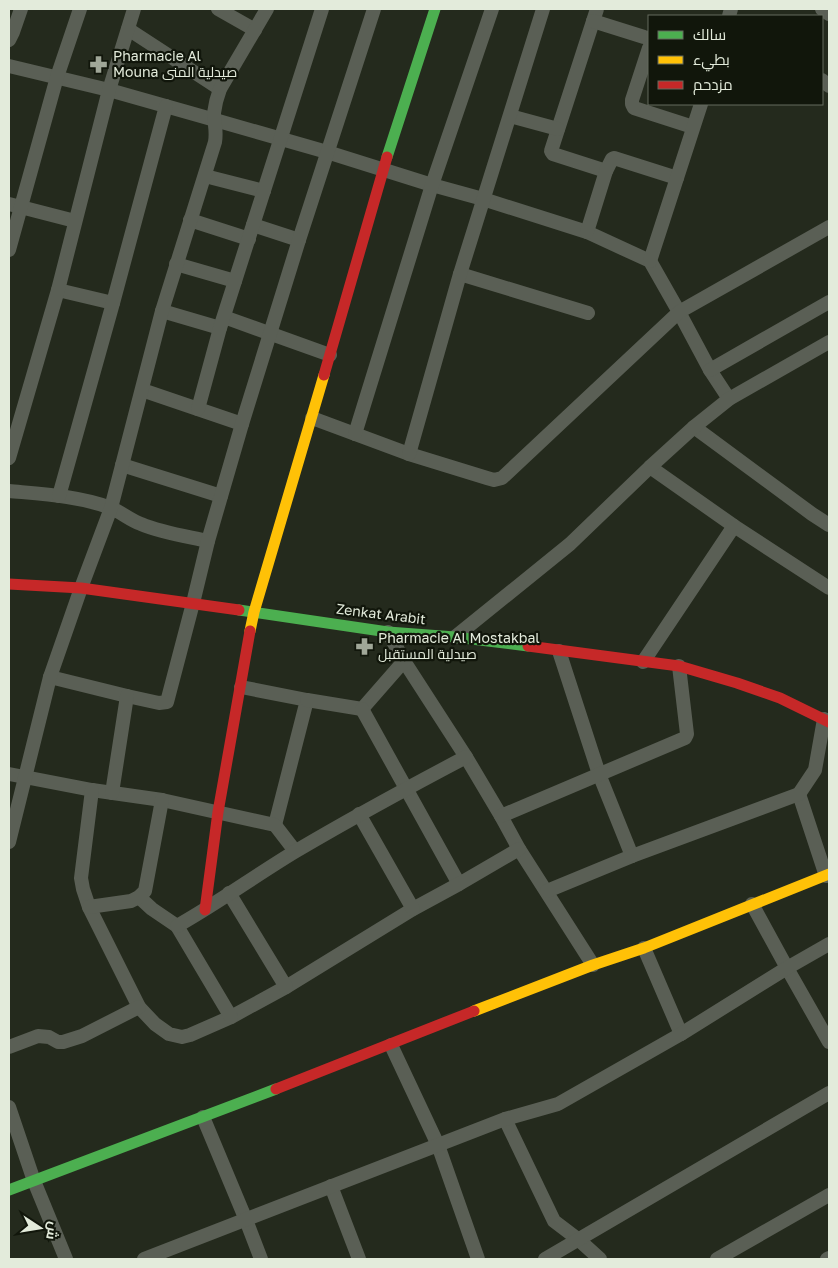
<svg xmlns="http://www.w3.org/2000/svg" width="838" height="1268" font-family="'Golos Text',Cairo,sans-serif">
  <style>
    .lines { fill: none; stroke-linecap: round; stroke-linejoin: round }
    .street { stroke: #5a5f55; stroke-width: 14 }
    .fast { stroke: #4caf50; stroke-width: 11 }
    .slow { stroke: #ffc107; stroke-width: 11 }
    .jam { stroke: #c62828; stroke-width: 11 }
    .labels { text-anchor: middle; stroke-width: 4.5; stroke-linejoin: round; paint-order: stroke }
    .poi-label { font-size: 14px; fill: #e3ebdb; stroke: #11160b; text-anchor: start }
    .street-label { font-size: 14px; fill: #e3ebdb; stroke: #11160b }
  </style>
  <rect width="100%" height="100%" fill="#242a1d"/>
  <g class="lines">
    <g class="street">
      <path d="M 218,9 L 255,30"/>
      <path d="M 597,9 L 551,151 L 553,154 L 606,171"/>
      <path d="M 822,9 L 829,14"/>
      <path d="M 729,16 L 731,9"/>
      <path d="M 593,21 L 644,37 L 648,38 L 649,40"/>
      <path d="M 128,29 L 220,89"/>
      <path d="M 9,40 L 13,32 L 21,9"/>
      <path d="M 649,48 L 632,100 L 632,104 L 634,108 L 693,127"/>
      <path d="M 9,66 L 109,90 L 215,120 L 327,152 L 432,185 L 483,199 L 587,232 L 650,261 L 679,312 L 710,370 L 729,399"/>
      <path d="M 822,80 L 829,86"/>
      <path d="M 510,116 L 558,129"/>
      <path d="M 205,176 L 264,191"/>
      <path d="M 9,204 L 75,221"/>
      <path d="M 190,220 L 249,239"/>
      <path d="M 253,225 L 299,240"/>
      <path d="M 587,232 L 606,171 L 612,159 L 614,158 L 677,178"/>
      <path d="M 9,250 L 57,77 L 80,9"/>
      <path d="M 650,261 L 701,104"/>
      <path d="M 176,264 L 235,281"/>
      <path d="M 460,274 L 588,313"/>
      <path d="M 58,290 L 113,303"/>
      <path d="M 162,311 L 220,328"/>
      <path d="M 224,317 L 330,355"/>
      <path d="M 710,370 L 829,302"/>
      <path d="M 142,390 L 242,424"/>
      <path d="M 198,409 L 220,328 L 322,9"/>
      <path d="M 312,418 L 409,454 L 487,478 L 494,480 L 502,478 L 679,312 L 829,227"/>
      <path d="M 694,427 L 812,514 L 829,525"/>
      <path d="M 355,434 L 432,185 L 492,9"/>
      <path d="M 409,454 L 460,274 L 543,9"/>
      <path d="M 9,458 L 58,290 L 109,90 L 134,9"/>
      <path d="M 122,465 L 221,496"/>
      <path d="M 650,467 L 734,526 L 829,588"/>
      <path d="M 9,491 C 41,494 80,496 111,508 C 121,512 130,520 141,524 C 162,533 185,536 208,541"/>
      <path d="M 59,496 L 113,303 L 166,106"/>
      <path d="M 388,632 L 404,661 L 466,757 L 501,816 L 519,849 L 593,965"/>
      <path d="M 455,637 L 570,544 L 650,467 L 694,427 L 729,399 L 829,342"/>
      <path d="M 559,651 L 599,774 L 632,856"/>
      <path d="M 643,662 L 734,526"/>
      <path d="M 50,677 L 127,696 L 159,703 L 167,702 L 193,603 L 208,541 L 242,424 L 299,240 L 374,9"/>
      <path d="M 241,687 L 307,700 L 275,825"/>
      <path d="M 307,700 L 362,709 L 404,661"/>
      <path d="M 362,709 L 459,884"/>
      <path d="M 9,774 L 92,790 L 162,800 L 275,825 L 295,851"/>
      <path d="M 92,790 L 81,878 L 83,889 L 89,907 L 139,1007 L 155,1024 L 169,1034 L 182,1037 L 190,1035 L 231,1017 L 286,987 L 413,909 L 459,884 L 519,849"/>
      <path d="M 112,793 L 127,696"/>
      <path d="M 799,794 L 826,876"/>
      <path d="M 359,814 L 413,909"/>
      <path d="M 501,816 L 685,738 L 687,734 L 679,666"/>
      <path d="M 9,842 L 50,677 L 81,588 L 111,508 L 162,311 L 215,142 C 217,130 214,124 214,113 C 215,105 217,97 220,89 L 267,9"/>
      <path d="M 547,891 L 632,856 L 799,794 L 815,770 L 824,719"/>
      <path d="M 229,893 L 286,987"/>
      <path d="M 139,897 L 152,909 L 177,926 L 231,1017"/>
      <path d="M 752,904 L 787,968 L 829,1042"/>
      <path d="M 89,907 L 131,901 L 139,897 L 145,891 L 162,800"/>
      <path d="M 177,926 C 218,903 256,875 296,851 C 352,818 409,787 466,757"/>
      <path d="M 644,948 L 681,1034"/>
      <path d="M 391,1045 L 438,1145 L 478,1259"/>
      <path d="M 9,1047 L 38,1036 L 49,1037 L 58,1042 L 63,1042 L 82,1036 L 139,1007"/>
      <path d="M 9,1107 L 34,1181 L 66,1259"/>
      <path d="M 203,1117 L 246,1220 L 261,1259"/>
      <path d="M 505,1119 L 554,1221 L 579,1240 L 600,1259"/>
      <path d="M 331,1186 L 359,1259"/>
      <path d="M 144,1259 L 505,1119 L 558,1104 L 681,1034 L 787,968 L 829,944"/>
      <path d="M 545,1259 L 829,1093"/>
      <path d="M 717,1259 L 829,1195"/>
      <path d="M 827,1259 L 829,1258"/>
    </g>
    <g class="fast">
      <path d="M 387,157 L 435,9"/>
      <path d="M 239,610 L 388,632 L 455,637 L 528,646"/>
      <path d="M 9,1190 L 276,1089"/>
    </g>
    <g class="slow">
      <path d="M 250,631 L 254,612 L 324,375"/>
      <path d="M 474,1011 L 593,965 L 644,948 L 829,874"/>
    </g>
    <g class="jam">
      <path d="M 324,375 L 387,157"/>
      <path d="M 9,584 L 81,588 L 239,610"/>
      <path d="M 528,646 L 679,666 L 737,683 L 780,698 L 829,722"/>
      <path d="M 205,910 L 218,812 L 250,631"/>
      <path d="M 276,1089 L 474,1011"/>
    </g>
  </g>
  <defs>
    <symbol id="pharmacy-bare" viewBox="-9 -9 18 18"><path d="M-2-6h4v4h4v4h-4v4h-4v-4h-4v-4h4Z" fill="#a0a798" stroke="#11160b" stroke-width="2.5" paint-order="stroke"/></symbol>
  </defs>
  <g fill-rule="evenodd">
    <use href="#pharmacy-bare" x="86" y="52" width="25" height="25"/>
    <use href="#pharmacy-bare" x="352" y="634" width="25" height="25"/>
  </g>
  <g class="labels">
    <g class="poi-label">
      <text x="113" y="61">Pharmacie Al<tspan x="113" dy="16">Mouna صيدلية المنى</tspan></text>
      <text x="378" y="643">Pharmacie Al Mostakbal<tspan x="378" dy="16">صيدلية المستقبل</tspan></text>
    </g>
    <g class="street-label">
      <text transform="translate(381 614) rotate(7)" y="5">Zenkat Arabit</text>
    </g>
  </g>
  <rect width="838" height="1268" fill="none" stroke="#e3ebdb" stroke-width="20"/>
  <rect x="648" y="15" width="175" height="90" fill="#11160b" stroke="#656b5e"/>
  <rect x="658" y="31" width="25" height="8" fill="#4caf50" stroke="#656b5e"/>
  <text x="693" y="40" font-size="15" fill="#e3ebdb">سالك</text>
  <rect x="658" y="56" width="25" height="8" fill="#ffc107" stroke="#656b5e"/>
  <text x="693" y="65" font-size="15" fill="#e3ebdb">بطيء</text>
  <rect x="658" y="81" width="25" height="8" fill="#c62828" stroke="#656b5e"/>
  <text x="693" y="90" font-size="15" fill="#e3ebdb">مزدحم</text>
  <g transform="translate(40 1228) rotate(102)" stroke="#11160b" stroke-width="4" paint-order="stroke">
  <path d="M0-4L9 19L0 12L-9 19Z" fill="#e3ebdb"/>
  <text y="-8" font-size="14" font-weight="bold" text-anchor="middle" fill="#e3ebdb">ش</text>
  </g>
</svg>
